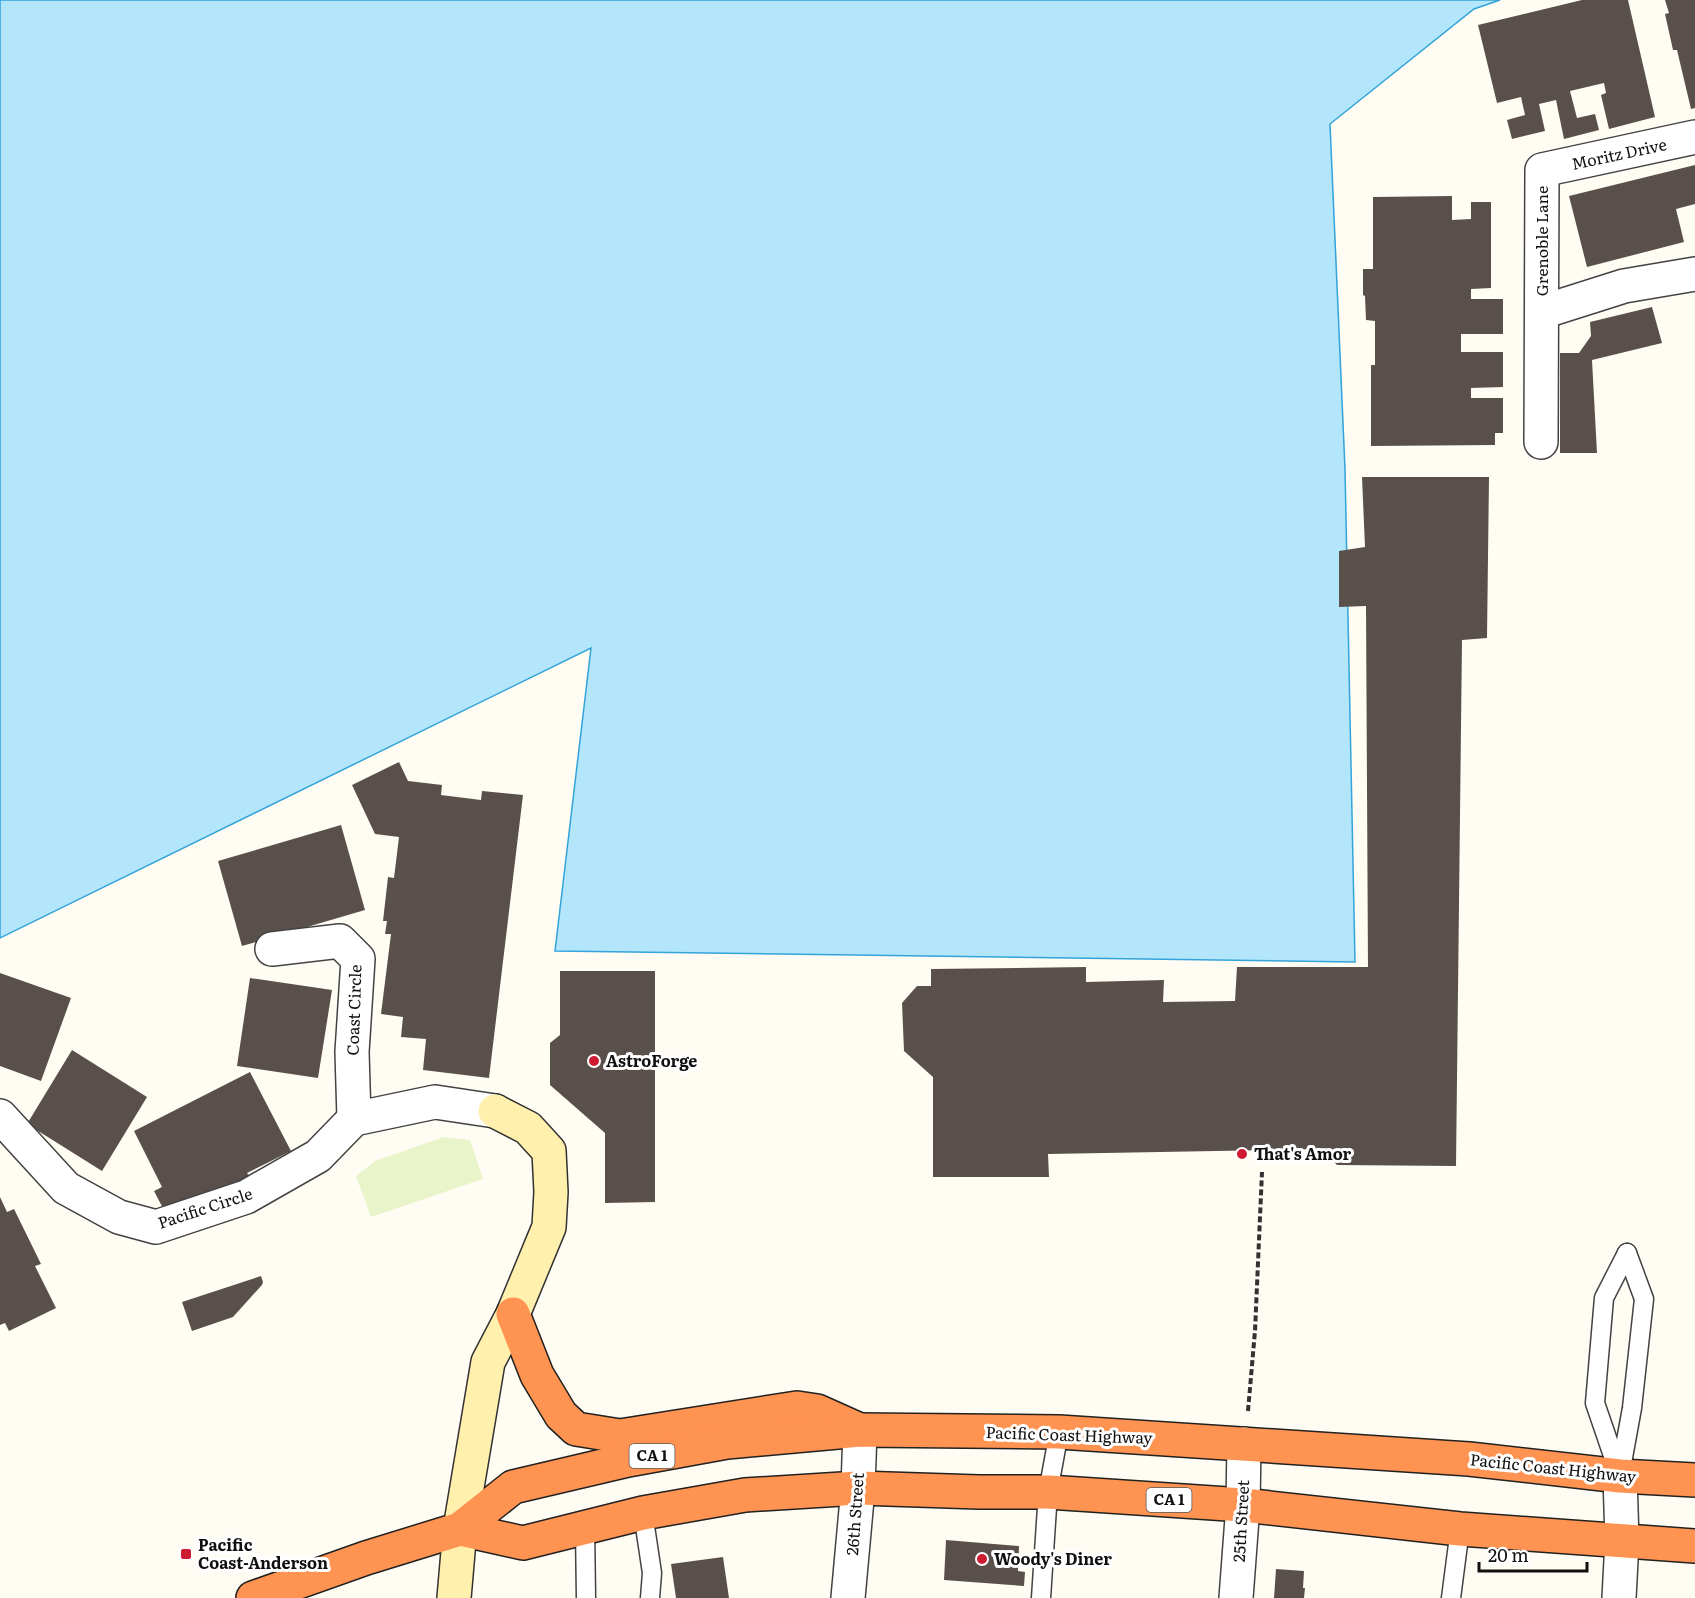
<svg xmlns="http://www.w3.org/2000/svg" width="1695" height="1598" font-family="Literata,serif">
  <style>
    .pitch { fill: #e9f4cb }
    .water { fill: #b3e6fb; stroke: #33a3d9; stroke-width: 1.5 }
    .building { fill: #5a504b }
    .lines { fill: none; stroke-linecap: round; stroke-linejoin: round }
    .lane-casing { stroke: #434343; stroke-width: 21 }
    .street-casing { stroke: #434343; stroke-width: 36 }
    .secondary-casing { stroke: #323232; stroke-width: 36 }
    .highway-casing { stroke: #212121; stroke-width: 36 }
    .path { stroke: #323232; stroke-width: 4; stroke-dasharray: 6 3; stroke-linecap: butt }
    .lane { stroke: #fff; stroke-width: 18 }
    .street { stroke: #fff; stroke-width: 33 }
    .secondary { stroke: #fff0ae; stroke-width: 33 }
    .highway { stroke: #ff9351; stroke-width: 33 }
    .poi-dot { fill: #cd1b31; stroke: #fff; stroke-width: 2 }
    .labels { text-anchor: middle; stroke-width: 6; stroke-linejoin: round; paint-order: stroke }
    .shield { fill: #fff; stroke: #585858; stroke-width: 1.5 }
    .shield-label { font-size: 15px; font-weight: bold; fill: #101010 }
    .street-label { font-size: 16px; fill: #101010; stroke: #fff }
    .poi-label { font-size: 16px; font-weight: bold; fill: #101010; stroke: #fff; text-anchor: start }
  </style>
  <rect width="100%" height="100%" fill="#fffcf3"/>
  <path class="pitch" d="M 444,1137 L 470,1140 L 483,1179 L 371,1217 L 356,1176 L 375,1161 Z"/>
  <path class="water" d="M 0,0 L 1500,0 L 1474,9 L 1330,124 L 1345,469 L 1355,962 L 555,951 L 591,648 L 0,938 Z"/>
  <g class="building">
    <path d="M 1582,0 L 1628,0 L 1655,117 L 1609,129 L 1601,95 L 1606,93 L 1604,83 L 1570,91 L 1577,118 L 1595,114 L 1599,130 L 1564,139 L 1556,100 L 1539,104 L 1545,131 L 1512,139 L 1507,120 L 1525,115 L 1521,97 L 1497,103 L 1478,25 Z"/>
    <path d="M 1665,0 L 1695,0 L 1695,108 L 1691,109 L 1677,50 L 1673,50 L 1665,14 L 1669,13 Z"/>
    <path d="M 1695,165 L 1695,204 L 1676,209 L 1684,242 L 1587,267 L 1569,196 Z"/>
    <path d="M 1452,196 L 1452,220 L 1471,219 L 1471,202 L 1491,202 L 1491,288 L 1471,289 L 1471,299 L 1503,299 L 1503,334 L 1461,334 L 1461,352 L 1503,352 L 1503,387 L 1471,388 L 1471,398 L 1503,398 L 1503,433 L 1495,433 L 1495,445 L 1371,446 L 1371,365 L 1375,365 L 1375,321 L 1366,320 L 1365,296 L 1363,295 L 1363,269 L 1373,269 L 1373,197 Z"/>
    <path d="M 1652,307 L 1662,343 L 1592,360 L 1597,453 L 1560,453 L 1560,353 L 1579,353 L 1591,336 L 1590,322 Z"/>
    <path d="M 1362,477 L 1489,477 L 1487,638 L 1462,640 L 1456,1166 L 1337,1165 L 1322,1149 L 1048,1154 L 1049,1177 L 933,1177 L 933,1077 L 904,1051 L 902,1003 L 917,986 L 931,986 L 931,969 L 1086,967 L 1086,982 L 1164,980 L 1163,1002 L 1235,1001 L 1237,967 L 1368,967 L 1366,606 L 1339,607 L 1339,551 L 1365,547 Z"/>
    <path d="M 399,762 L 408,781 L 442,785 L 441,795 L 481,800 L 482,791 L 523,795 L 489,1078 L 423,1070 L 426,1039 L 401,1037 L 403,1017 L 381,1014 L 391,934 L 385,934 L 387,921 L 383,921 L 388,877 L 394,878 L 399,837 L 375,834 L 352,785 Z"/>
    <path d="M 341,825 L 365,910 L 242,946 L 218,861 Z"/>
    <path d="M 560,971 L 655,971 L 655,1202 L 605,1203 L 605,1133 L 550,1085 L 550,1043 L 560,1035 Z"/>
    <path d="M 0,973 L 71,998 L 41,1081 L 0,1066 Z"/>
    <path d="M 250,978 L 332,990 L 318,1078 L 237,1066 Z"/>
    <path d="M 72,1050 L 147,1097 L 102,1171 L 27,1124 Z"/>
    <path d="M 250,1072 L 291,1151 L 247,1173 L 250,1177 L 213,1195 L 166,1214 L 154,1191 L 162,1187 L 134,1131 Z"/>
    <path d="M 0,1197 L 7,1212 L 14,1209 L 41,1264 L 35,1266 L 56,1308 L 9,1331 L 5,1323 L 0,1325 Z"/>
    <path d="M 261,1276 L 263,1282 L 262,1285 L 233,1317 L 192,1331 L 182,1302 Z"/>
    <path d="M 946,1540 L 1019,1546 L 1018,1571 L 1025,1572 L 1024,1586 L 944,1580 Z"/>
    <path d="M 723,1557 L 729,1598 L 676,1598 L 671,1564 Z"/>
    <path d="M 1276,1569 L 1304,1571 L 1303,1588 L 1305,1588 L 1304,1598 L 1274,1598 Z"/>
  </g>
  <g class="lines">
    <defs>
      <g id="lane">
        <path d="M 1620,1474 L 1632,1408 L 1644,1299 L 1627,1253"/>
        <path d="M 1620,1476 L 1595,1403 L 1604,1298 L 1627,1253"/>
        <path d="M 643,1513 L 652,1573 L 650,1598"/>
        <path d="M 585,1528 L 586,1598"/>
        <path d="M 1041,1598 L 1048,1492 L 1059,1432"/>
        <path d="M 1451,1598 L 1460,1529"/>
      </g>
      <g id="street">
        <path d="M 1542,312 L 1624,286 L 1695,274"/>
        <path d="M 1541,442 L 1542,170 L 1695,137"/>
        <path d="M 272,949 L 340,941 L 358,959 L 352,1052 L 354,1119"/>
        <path d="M 0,1116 L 66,1188 L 119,1217 L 156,1227 L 246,1197 L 318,1156 L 354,1119 L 435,1102 L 495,1111"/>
        <path d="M 848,1598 L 858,1488 L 860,1430"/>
        <path d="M 1236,1598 L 1243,1505 L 1244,1444"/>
        <path d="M 1619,1598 L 1622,1541 L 1620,1476"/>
      </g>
      <path id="secondary" d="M 454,1598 L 460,1529 L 488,1362 L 513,1314 L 549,1227 L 551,1192 L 549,1151 L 528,1128 L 495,1111"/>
      <g id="highway">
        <path d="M 513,1314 L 537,1375 L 561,1415 L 576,1429 L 620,1436 L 797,1408 L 817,1411 L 855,1428"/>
        <path d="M 460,1529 L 523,1543 L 643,1513 L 745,1495 L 858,1488 L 979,1492 L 1048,1492 L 1243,1505 L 1460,1529 L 1695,1546"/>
        <path d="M 253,1598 L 366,1558 L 460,1529 L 513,1487 L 628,1460 L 727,1442 L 860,1430 L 1059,1432 L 1469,1459 L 1620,1476 L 1695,1480"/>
      </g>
    </defs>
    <use href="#lane" class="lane-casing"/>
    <use href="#street" class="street-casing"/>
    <use href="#secondary" class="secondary-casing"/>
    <use href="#highway" class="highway-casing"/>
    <path class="path" d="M 1248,1411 L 1255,1331 L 1262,1172"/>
    <use href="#lane" class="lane"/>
    <use href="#street" class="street"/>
    <use href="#secondary" class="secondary"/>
    <use href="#highway" class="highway"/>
  </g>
  <g class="poi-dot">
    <circle cx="594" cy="1061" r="6"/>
    <circle cx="1242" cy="1154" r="6"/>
    <rect x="180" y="1548" width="12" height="12" rx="3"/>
    <circle cx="982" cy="1559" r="6"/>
  </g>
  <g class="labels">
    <g class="shield">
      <rect x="629.5" y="1444" width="45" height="24" rx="4.5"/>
      <rect x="1146.5" y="1488" width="45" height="24" rx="4.5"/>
    </g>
    <g class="shield-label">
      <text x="652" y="1461">CA 1</text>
      <text x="1169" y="1505">CA 1</text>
    </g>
    <g class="street-label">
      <text transform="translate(1619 154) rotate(-12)" y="6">Moritz Drive</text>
      <text transform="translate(1542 241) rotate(-90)" y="6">Grenoble Lane</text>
      <text transform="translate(354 1010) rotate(-88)" y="6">Coast Circle</text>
      <text transform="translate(205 1208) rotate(-18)" y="6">Pacific Circle</text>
      <text transform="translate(1069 1435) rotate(2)" y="6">Pacific Coast Highway</text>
      <text transform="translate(1553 1468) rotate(6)" y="6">Pacific Coast Highway</text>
      <text transform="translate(855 1514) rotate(-86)" y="6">26th Street</text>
      <text transform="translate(1241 1521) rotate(-87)" y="6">25th Street</text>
    </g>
    <g class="poi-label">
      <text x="606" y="1067">AstroForge</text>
      <text x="1254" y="1160">That's Amor</text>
      <text x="198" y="1551">Pacific<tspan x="198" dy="18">Coast-Anderson</tspan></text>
      <text x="994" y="1565">Woody's Diner</text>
    </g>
  </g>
  <path d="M1479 1562v9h108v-9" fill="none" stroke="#101010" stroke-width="3"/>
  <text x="1488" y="1562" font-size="18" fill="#101010" stroke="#ffffff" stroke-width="4.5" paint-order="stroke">20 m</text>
</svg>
